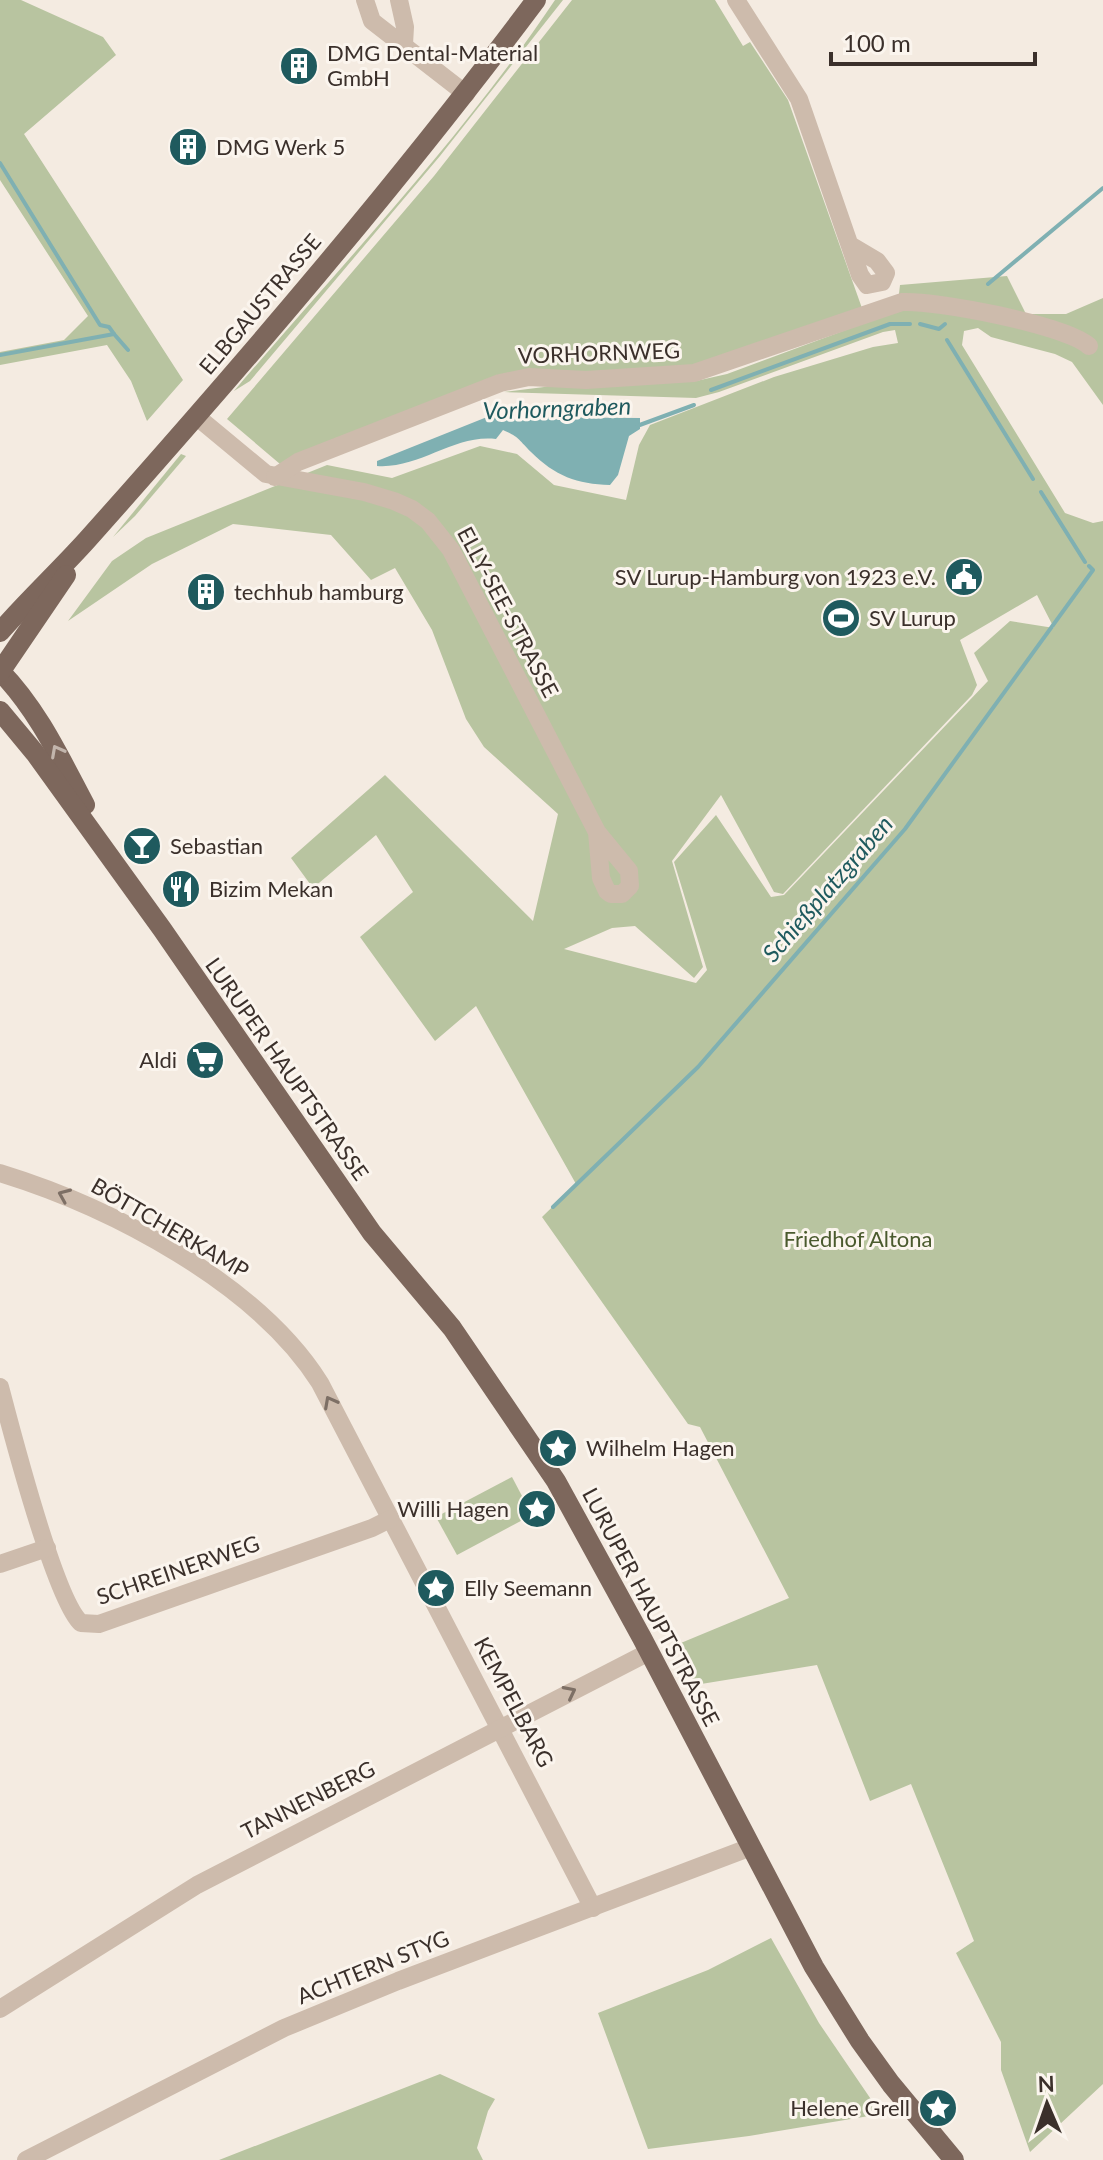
<svg xmlns="http://www.w3.org/2000/svg" width="1103" height="2160" font-family="Lato,sans-serif">
  <style>
    .green { fill: #b8c4a0; fill-rule: evenodd }
    .water { fill: #7fb0b2 }
    .lines { fill: none; stroke-linecap: round; stroke-linejoin: round }
    .stream { stroke: #7fb0b2; stroke-width: 4 }
    .minor { stroke: #cdbbac; stroke-width: 18 }
    .major { stroke: #7d675c; stroke-width: 20 }
    .oneway { stroke: #c2b5ac }
    .oneway2 { stroke: #7d6f65 }
    .labels { text-anchor: middle; stroke-width: 6; stroke-linejoin: round; paint-order: stroke }
    .poi-label { font-size: 22px; fill: #3b302b; stroke: #fbf5ee; text-anchor: start }
    .street-label { font-size: 22px; fill: #3b302b; stroke: #fbf5ee }
    .park-label { font-size: 22px; fill: #4a5a2e; stroke: #fbf5ee }
    .water-label { font-size: 24px; font-style: italic; fill: #1f5a5e; stroke: #fbf5ee }
  </style>
  <rect width="100%" height="100%" fill="#f4ebe1"/>
  <g class="green">
    <path d="M 0,0 L 21,0 L 103,37 L 116,55 L 24,134 L 183,380 L 147,421 L 131,381 L 107,345 L 0,365 L 0,352 L 64,340 L 88,316 L 0,180 Z"/>
    <path d="M 555,0 L 563,0 L 440,156 L 250,381 L 234,391 C 343,263 461,140 555,0 Z"/>
    <path d="M 572,0 L 715,0 L 743,46 L 750,42 L 788,100 L 863,311 L 692,372 L 536,371 L 280,464 L 227,419 L 434,176 Z"/>
    <path d="M 1007,276 L 1026,314 L 1066,314 L 1103,298 L 1103,405 L 1072,362 L 1055,354 L 991,337 L 978,328 L 964,331 L 962,345 L 1065,513 L 1093,523 L 1103,521 L 1103,2084 L 1030,2152 L 1001,2070 L 1001,2042 L 956,1953 L 974,1941 L 911,1784 L 870,1801 L 817,1665 L 695,1685 L 676,1645 L 789,1598 L 700,1427 L 688,1424 L 542,1217 L 576,1184 L 476,1006 L 435,1041 L 360,937 L 413,892 L 376,835 L 313,888 L 291,858 L 385,775 L 533,921 L 558,814 L 484,747 L 466,719 L 432,630 L 395,568 L 371,580 L 331,535 L 233,524 L 152,564 L 68,621 L 112,561 L 146,538 L 327,465 L 392,478 L 480,446 L 517,454 L 554,485 L 626,500 L 639,445 L 650,425 L 774,377 L 873,347 L 898,343 L 895,330 L 883,332 L 719,392 L 696,398 L 504,392 L 552,386 L 696,381 L 727,374 L 897,311 L 900,285 ZM 1037,595 L 1054,628 L 1010,621 L 974,653 L 988,681 L 784,895 L 771,897 L 716,815 L 674,862 L 707,970 L 696,983 L 564,949 L 612,928 L 635,926 L 694,978 L 703,967 L 672,861 L 721,795 L 774,892 L 783,894 L 972,695 L 977,685 L 960,640 Z"/>
    <path d="M 181,454 L 186,456 L 135,516 L 113,537 Z"/>
    <path d="M 512,1477 L 532,1515 L 457,1555 L 436,1517 Z"/>
    <path d="M 771,1938 L 819,2023 L 881,2114 L 749,2136 L 648,2149 L 598,2013 L 708,1970 Z"/>
    <path d="M 440,2074 L 495,2099 L 488,2111 L 477,2148 L 483,2160 L 219,2160 Z"/>
  </g>
  <path class="water" d="M 497,413 L 504,418 L 507,415 L 515,419 L 520,417 L 640,418 L 640,429 L 629,436 L 618,475 L 610,485 C 577,484 555,476 531,452 C 518,439 519,437 503,430 L 496,439 C 454,434 420,469 377,466 L 377,461 Z"/>
  <g class="lines">
    <g class="stream">
      <path d="M 0,163 L 100,325 L 109,327 L 114,334"/>
      <path d="M 988,284 L 1103,188"/>
      <path d="M 920,324 L 939,329 L 945,324"/>
      <path d="M 947,340 L 1033,479"/>
      <path d="M 0,355 L 114,334 L 128,350"/>
      <path d="M 711,390 L 890,324 L 910,324"/>
      <path d="M 637,426 L 694,405"/>
      <path d="M 1041,492 L 1085,562"/>
      <path d="M 553,1207 L 698,1067 L 905,829 L 1093,570 L 1089,566"/>
    </g>
    <g class="minor">
      <path d="M 365,0 L 372,21 L 466,94"/>
      <path d="M 399,0 L 405,27 L 404,44"/>
      <path d="M 736,0 L 799,99 L 860,275 L 867,285 L 882,282 L 886,273 L 877,261 L 850,245"/>
      <path d="M 196,416 L 266,474 L 364,492 L 394,501 L 412,509 L 428,521 L 451,550 L 597,832 L 629,871 L 630,886 L 622,894 L 611,894 L 607,891 L 601,878 L 597,832"/>
      <path d="M 275,477 L 298,462 L 500,383 L 529,377 L 586,380 L 694,373 L 902,302 C 935,300 1066,325 1089,346"/>
      <path d="M 0,1173 C 111,1207 257,1283 320,1383 L 593,1908"/>
      <path d="M 0,1387 C 11,1429 55,1600 81,1623 L 99,1624 L 372,1528 L 390,1519"/>
      <path d="M 0,1564 L 47,1548"/>
      <path d="M 0,2009 L 197,1885 L 649,1652"/>
      <path d="M 26,2160 L 284,2028 L 398,1981 L 751,1847"/>
    </g>
    <g class="major">
      <path d="M 0,632 C 28,600 59,571 87,540 C 243,365 396,187 536,0"/>
      <path d="M 0,671 C 38,710 60,758 85,805"/>
      <path d="M 0,672 L 66,575"/>
      <path d="M 0,711 L 35,753 L 162,929 L 372,1233 L 452,1328 L 556,1481 L 642,1638 L 814,1967 L 860,2041 L 891,2084 L 954,2160"/>
    </g>
  </g>
  <defs><path id="oneway-chevron" d="M-2-3.5L2.5 0L-2 3.5" fill="none" stroke-width="1.6" stroke-linecap="round" stroke-linejoin="round" transform="scale(2)"/></defs>
  <use class="oneway" href="#oneway-chevron" transform="translate(57 751) rotate(-118)"/>
  <g class="oneway2">
    <use href="#oneway-chevron" transform="translate(64 1195) rotate(-157)"/>
    <use href="#oneway-chevron" transform="translate(330 1402) rotate(-118)"/>
    <use href="#oneway-chevron" transform="translate(570 1692) rotate(-27)"/>
  </g>
  <defs>
    <symbol id="building-disc" viewBox="-11 -11 22 22"><circle r="9.5" fill="#1f5a5e" stroke="#fbf5ee"/><path d="M-4-6H4V6H1V3H-1V6H-4ZM-2.5-4.3h1.7v1.8h-1.7ZM.8-4.3h1.7v1.8H.8ZM-2.5-1h1.7V.8h-1.7ZM.8-1h1.7V.8H.8Z" fill="#fff"/></symbol>
    <symbol id="civic-disc" viewBox="-11 -11 22 22"><circle r="9.5" fill="#1f5a5e" stroke="#fbf5ee"/><path d="M-.6-6.5H3V-4.5H.6V-3L4-1V1h2V6H-6V1h2V-1L-.6-3ZM-1.2 2.5V6h2.4V2.5Z" fill="#fff"/></symbol>
    <symbol id="stadium-disc" viewBox="-11 -11 22 22"><circle r="9.5" fill="#1f5a5e" stroke="#fbf5ee"/><path d="M0-5a6.5 5 0 1 0 0 10a6.5 5 0 1 0 0-10ZM-3.5-1.8h7v3.6h-7Z" fill="#fff"/></symbol>
    <symbol id="bar-disc" viewBox="-11 -11 22 22"><circle r="9.5" fill="#1f5a5e" stroke="#fbf5ee"/><path d="M-6-5H6L.8 .8V4.5H3.5V6h-7V4.5H-.8V.8Z" fill="#fff"/></symbol>
    <symbol id="restaurant-disc" viewBox="-11 -11 22 22"><circle r="9.5" fill="#1f5a5e" stroke="#fbf5ee"/><path d="M-5-6h1v4h1v-4h1v4h1v-4h1v5L-1.5 .5V6h-2V.5L-5-1ZM5-6V6H3V1.5H1.5Q1.5-4 5-6Z" fill="#fff"/></symbol>
    <symbol id="supermarket-disc" viewBox="-11 -11 22 22"><circle r="9.5" fill="#1f5a5e" stroke="#fbf5ee"/><path d="M-6-5.5h2.5l.6 2H6L4.5 2H-2.5L-4.4-4H-6ZM-1.5 3.2a1.3 1.3 0 1 0 .1 0ZM3 3.2a1.3 1.3 0 1 0 .1 0Z" fill="#fff"/></symbol>
    <symbol id="sight-disc" viewBox="-11 -11 22 22"><circle r="9.5" fill="#1f5a5e" stroke="#fbf5ee"/><path d="M0-6L1.8-2.2L6-1.7L2.9 1.2L3.7 5.4L0 3.3L-3.7 5.4L-2.9 1.2L-6-1.7L-1.8-2.2Z" fill="#fff"/></symbol>
  </defs>
  <g fill-rule="evenodd">
    <use href="#building-disc" x="277" y="44" width="44" height="44"/>
    <use href="#building-disc" x="166" y="125" width="44" height="44"/>
    <use href="#civic-disc" x="942" y="555" width="44" height="44"/>
    <use href="#building-disc" x="184" y="570" width="44" height="44"/>
    <use href="#stadium-disc" x="819" y="596" width="44" height="44"/>
    <use href="#bar-disc" x="120" y="824" width="44" height="44"/>
    <use href="#restaurant-disc" x="159" y="867" width="44" height="44"/>
    <use href="#supermarket-disc" x="183" y="1038" width="44" height="44"/>
    <use href="#sight-disc" x="536" y="1426" width="44" height="44"/>
    <use href="#sight-disc" x="515" y="1487" width="44" height="44"/>
    <use href="#sight-disc" x="414" y="1566" width="44" height="44"/>
    <use href="#sight-disc" x="916" y="2086" width="44" height="44"/>
  </g>
  <g class="labels">
    <g class="poi-label">
      <text x="327" y="61">DMG Dental-Material<tspan x="327" dy="25">GmbH</tspan></text>
      <text x="216" y="155">DMG Werk 5</text>
      <text x="936" y="585" text-anchor="end">SV Lurup-Hamburg von 1923 e.V.</text>
      <text x="234" y="600">techhub hamburg</text>
      <text x="869" y="626">SV Lurup</text>
      <text x="170" y="854">Sebastian</text>
      <text x="209" y="897">Bizim Mekan</text>
      <text x="177" y="1068" text-anchor="end">Aldi</text>
      <text x="586" y="1456">Wilhelm Hagen</text>
      <text x="509" y="1517" text-anchor="end">Willi Hagen</text>
      <text x="464" y="1596">Elly Seemann</text>
      <text x="910" y="2116" text-anchor="end">Helene Grell</text>
    </g>
    <g class="street-label">
      <text transform="translate(260 304) rotate(-50)" y="8">ELBGAUSTRASSE</text>
      <text transform="translate(599 353) rotate(-2)" y="8">VORHORNWEG</text>
      <text transform="translate(508 612) rotate(62)" y="8">ELLY-SEE-STRASSE</text>
      <text transform="translate(287 1069) rotate(55)" y="8">LURUPER HAUPTSTRASSE</text>
      <text transform="translate(170 1228) rotate(30)" y="8">BÖTTCHERKAMP</text>
      <text transform="translate(178 1570) rotate(-19)" y="8">SCHREINERWEG</text>
      <text transform="translate(651 1607) rotate(62)" y="8">LURUPER HAUPTSTRASSE</text>
      <text transform="translate(514 1702) rotate(62)" y="8">KEMPELBARG</text>
      <text transform="translate(308 1800) rotate(-27)" y="8">TANNENBERG</text>
      <text transform="translate(373 1967) rotate(-22)" y="8">ACHTERN STYG</text>
    </g>
    <g class="park-label">
      <text x="858" y="1247">Friedhof Altona</text>
    </g>
    <g class="water-label">
      <text transform="translate(557 409) rotate(-2)" y="8">Vorhorngraben</text>
      <text transform="translate(828 889) rotate(-49)" y="8">Schießplatzgraben</text>
    </g>
  </g>
  <g transform="translate(1047 2104) rotate(358)" stroke="#fbf5ee" stroke-width="6" paint-order="stroke">
  <path d="M0-6L14 30L0 20L-14 30Z" fill="#3b302b"/>
  <text y="-12" font-size="22" font-weight="bold" text-anchor="middle" fill="#3b302b">N</text>
  </g>
  <path d="M831 52v12h204v-12" fill="none" stroke="#3b302b" stroke-width="4"/>
  <text x="843" y="52" font-size="24" fill="#3b302b" stroke="#fbf5ee" stroke-width="6" paint-order="stroke">100 m</text>
</svg>
